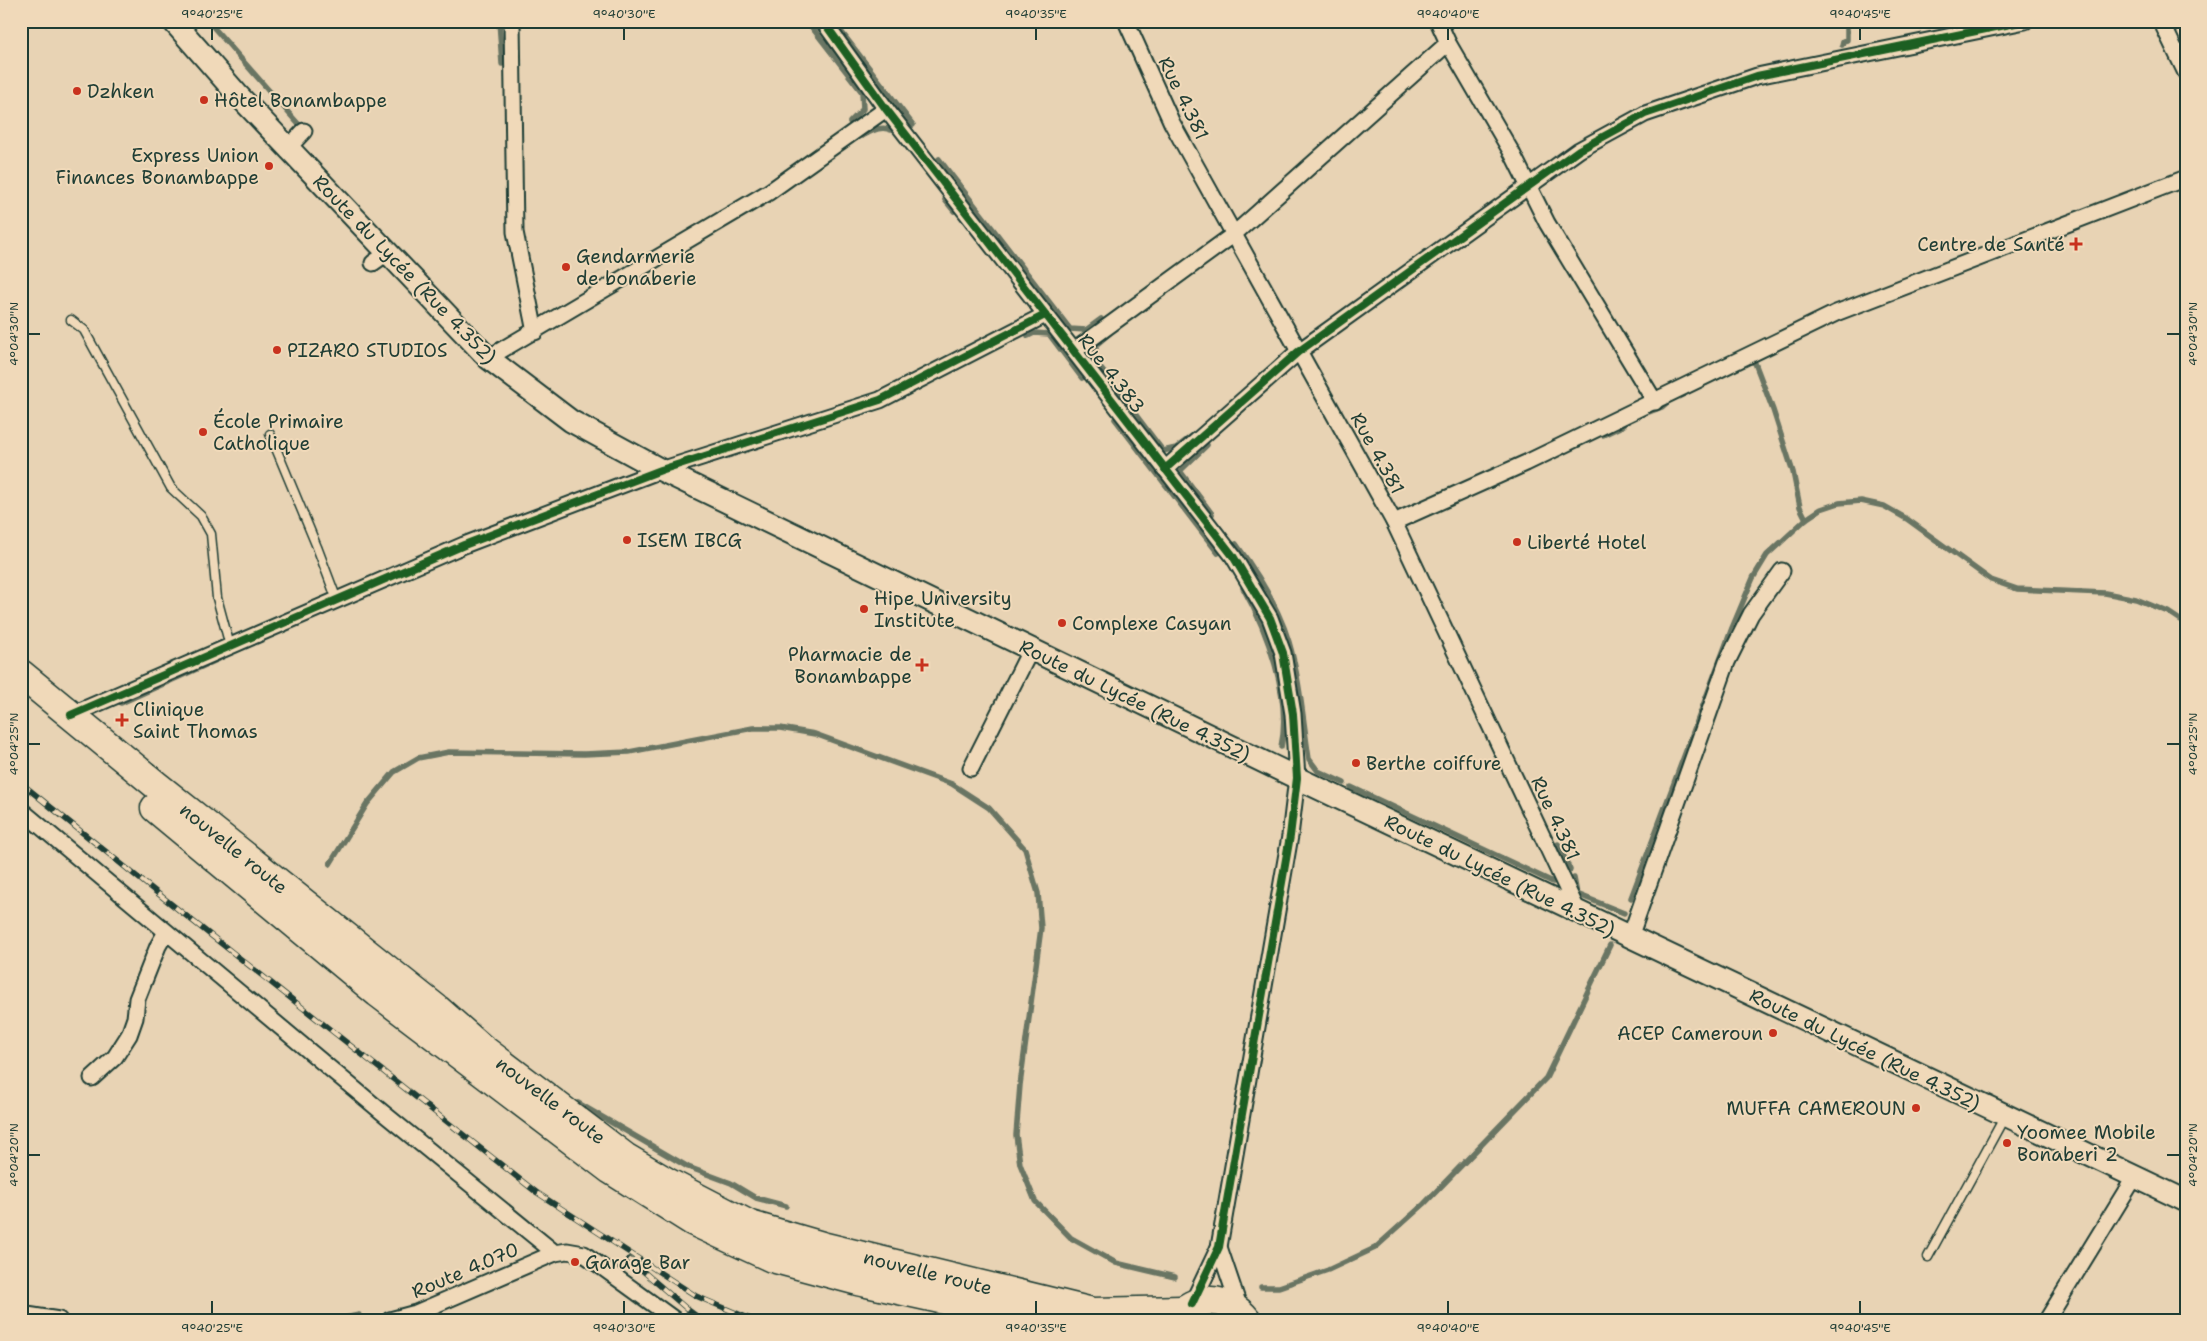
<svg xmlns="http://www.w3.org/2000/svg" width="2207" height="1341" font-family="'Shantell Sans',sans-serif">
  <style>
    .green { fill: #c6ba9e; stroke: #727c69 }
    .lines { fill: none; stroke-linecap: round; stroke-linejoin: round }
    .stream { stroke: #697463; stroke-width: 5.5 }
    .lane-casing { stroke: #1f3d34; stroke-width: 11 }
    .street-casing { stroke: #1f3d34; stroke-width: 19 }
    .secondary-casing { stroke: #1f3d34; stroke-width: 25 }
    .highway-casing { stroke: #1f3d34; stroke-width: 31 }
    .lane { stroke: #f0d9b9; stroke-width: 8 }
    .street { stroke: #f0d9b9; stroke-width: 15 }
    .secondary { stroke: #f0d9b9; stroke-width: 21 }
    .highway { stroke: #f0d9b9; stroke-width: 28 }
    .rail-casing { stroke: #1f3d34; stroke-width: 5.5 }
    .rail { stroke: #f0d9b9; stroke-width: 4; stroke-dasharray: 11; stroke-linecap: butt }
    .cycleway-casing { stroke: #f0d9b9; stroke-width: 11 }
    .cycleway { stroke: #1b5e20; stroke-width: 8 }
    .ticks { fill: none; stroke: #1f3d34; stroke-width: 2 }
    .poi-dot { fill: #c8321e; stroke: #f0d9b9; stroke-width: 2 }
    .labels { text-anchor: middle; stroke-width: 4; stroke-linejoin: round; paint-order: stroke }
    .poi-label { font-size: 19px; fill: #1f3d34; stroke: #f0d9b9; text-anchor: start }
    .street-label { font-size: 19px; fill: #1f3d34; stroke: #f0d9b9 }
    .neatline { fill: none; stroke: #1f3d34; stroke-width: 2 }
    .ticks-label { font-size: 12px; text-anchor: middle; fill: #1f3d34 }
  </style>
  <rect width="100%" height="100%" fill="#e8d3b4"/>
  <filter id="ink" filterUnits="userSpaceOnUse"><feTurbulence type="fractalNoise" baseFrequency=".02" numOctaves="2"/><feDisplacementMap in="SourceGraphic" scale="10" xChannelSelector="R" yChannelSelector="G"/><feConvolveMatrix kernelMatrix="1 2 1 2 8 2 1 2 1" color-interpolation-filters="sRGB"/></filter>
  <g filter="url(#ink)">
    <path class="green" d="M 1198,1310 L 1239,1320 L 1184,1320 Z"/>
    <g class="lines">
      <g class="stream">
        <path d="M 208,21 L 301,127"/>
        <path d="M 499,21 L 502,64"/>
        <path d="M 807,21 L 862,92 L 863,109 L 850,122"/>
        <path d="M 833,21 L 913,125"/>
        <path d="M 1842,45 L 1843,41 L 1847,40 L 1847,21"/>
        <path d="M 862,136 C 872,131 881,125 891,130"/>
        <path d="M 939,159 L 1070,329 L 1086,330 L 1101,319"/>
        <path d="M 945,200 L 954,211"/>
        <path d="M 1109,334 L 1096,345 L 1095,361 L 1163,451 L 1176,448 L 1192,436"/>
        <path d="M 1028,336 L 1034,333 L 1049,334 L 1082,378"/>
        <path d="M 1746,360 L 1755,363 L 1773,410 L 1793,472 L 1800,507 L 1806,519"/>
        <path d="M 1649,412 L 1662,407 L 1672,398"/>
        <path d="M 1115,419 L 1218,553"/>
        <path d="M 1603,435 L 1624,425"/>
        <path d="M 1207,445 L 1180,471 L 1212,514"/>
        <path d="M 1236,544 C 1258,574 1278,606 1289,642 C 1300,680 1303,720 1309,759 L 1318,771 L 1344,783"/>
        <path d="M 1243,588 C 1267,630 1292,698 1281,747"/>
        <path d="M 121,703 L 219,659"/>
        <path d="M 1351,787 L 1553,882"/>
        <path d="M 1558,844 L 1570,870"/>
        <path d="M 330,864 L 367,804 L 394,772 L 418,758 L 449,752 L 584,754 L 629,752 L 753,728 L 780,728 L 815,734 L 952,784 L 989,808 L 1025,849 L 1038,893 L 1041,928 L 1020,1085 L 1016,1135 L 1020,1164 L 1035,1201 L 1071,1238 L 1116,1263 L 1175,1277"/>
        <path d="M 1574,878 L 1577,894 L 1624,913"/>
        <path d="M 1631,898 L 1732,628 L 1753,578 L 1767,555 L 1806,519 L 1821,509 L 1839,503 L 1861,501 L 1884,506 L 1907,519 L 1991,580 L 2017,589 L 2105,593 L 2136,599 L 2168,612 L 2186,624"/>
        <path d="M 578,1103 L 688,1167 L 731,1183 L 756,1198 L 786,1206"/>
        <path d="M 1261,1287 L 1279,1287 L 1328,1270 L 1375,1248 L 1424,1204 L 1546,1078 L 1610,945"/>
        <path d="M 335,1320 L 359,1315"/>
      </g>
      <defs>
        <g id="lane">
          <path d="M 71,320 L 84,330 L 171,488 L 201,516 L 211,534 L 217,598 L 230,646"/>
          <path d="M 270,434 L 317,547 L 337,600"/>
          <path d="M 1928,1257 L 2005,1116"/>
        </g>
        <g id="street">
          <path d="M 512,21 L 515,232 L 535,332"/>
          <path d="M 823,21 L 886,109 L 1233,556 L 1270,618 L 1283,653 L 1293,714 L 1297,778 L 1290,836 L 1219,1247 L 1192,1304"/>
          <path d="M 1126,21 L 1172,123 L 1394,522 L 1578,912"/>
          <path d="M 1438,21 L 1448,43 L 1512,153 L 1547,223 L 1655,402"/>
          <path d="M 2161,21 L 2186,73"/>
          <path d="M 288,148 L 304,131"/>
          <path d="M 373,263 L 387,253"/>
          <path d="M 1074,351 L 1233,235 L 1448,43"/>
          <path d="M 488,358 L 769,192 L 886,109"/>
          <path d="M 1165,469 L 1298,352 L 1579,150 L 1645,114 L 1757,76 L 2025,21"/>
          <path d="M 1394,522 L 1526,463 L 1836,313 L 2186,178"/>
          <path d="M 71,715 L 464,545 L 661,470 L 880,400 L 1045,315"/>
          <path d="M 971,768 L 1031,649"/>
          <path d="M 21,810 L 382,1112 L 555,1253"/>
          <path d="M 1630,937 L 1727,662 L 1751,614 L 1782,571"/>
          <path d="M 92,1078 L 115,1057 L 129,1035 L 135,1018 L 137,999 L 158,946 L 166,932"/>
          <path d="M 1219,1247 L 1241,1312"/>
          <path d="M 21,1314 L 59,1320"/>
          <path d="M 390,1320 L 416,1313 L 555,1253 L 567,1251 L 584,1254 L 675,1320"/>
          <path d="M 2047,1320 L 2134,1178"/>
        </g>
        <path id="secondary" d="M 173,21 L 237,94 L 488,358 L 571,421 L 661,470 L 1297,778 L 2186,1201"/>
        <g id="highway">
          <path d="M 21,674 L 156,785 L 437,1009 L 479,1046 L 625,1157 L 669,1183 L 750,1225 L 822,1246 L 1093,1312 L 1183,1310"/>
          <path d="M 155,808 L 378,993 L 611,1170 L 692,1221 L 772,1258 L 858,1281 L 1036,1320"/>
          <path d="M 1175,1320 C 1193,1293 1229,1296 1247,1320"/>
        </g>
      </defs>
      <use href="#lane" class="lane-casing"/>
      <use href="#street" class="street-casing"/>
      <use href="#secondary" class="secondary-casing"/>
      <use href="#highway" class="highway-casing"/>
      <use href="#lane" class="lane"/>
      <use href="#street" class="street"/>
      <use href="#secondary" class="secondary"/>
      <use href="#highway" class="highway"/>
      <defs>
        <g id="rail">
          <path d="M 21,783 L 151,888 L 536,1192 L 696,1296 L 753,1320"/>
          <path d="M 629,1259 L 687,1309 L 702,1320"/>
        </g>
      </defs>
      <use href="#rail" class="rail-casing"/>
      <use href="#rail" class="rail"/>
      <defs>
        <g id="cycleway">
          <path d="M 823,21 L 886,109 L 1233,556 L 1270,618 L 1283,653 L 1293,714 L 1297,778 L 1290,836 L 1219,1247 L 1192,1304"/>
          <path d="M 1165,469 L 1298,352 L 1579,150 L 1645,114 L 1757,76 L 2025,21"/>
          <path d="M 71,715 L 464,545 L 661,470 L 880,400 L 1045,315"/>
        </g>
      </defs>
      <use href="#cycleway" class="cycleway-casing"/>
      <use href="#cycleway" class="cycleway"/>
    </g>
  </g>
  <path class="ticks" d="M 212,28 L 212,40M 624,28 L 624,40M 1036,28 L 1036,40M 1448,28 L 1448,40M 1860,28 L 1860,40M 28,334 L 40,334M 2167,334 L 2180,334M 28,744 L 40,744M 2167,744 L 2180,744M 28,1155 L 40,1155M 2167,1155 L 2180,1155M 212,1301 L 212,1314M 624,1301 L 624,1314M 1036,1301 L 1036,1314M 1448,1301 L 1448,1314M 1860,1301 L 1860,1314"/>
  <g class="poi-dot">
    <circle cx="77" cy="91" r="5"/>
    <circle cx="204" cy="100" r="5"/>
    <circle cx="269" cy="166" r="5"/>
    <path d="M2073.5 236.5h5v5h5v5h-5v5h-5v-5h-5v-5h5z"/>
    <circle cx="566" cy="267" r="5"/>
    <circle cx="277" cy="350" r="5"/>
    <circle cx="203" cy="432" r="5"/>
    <circle cx="627" cy="540" r="5"/>
    <circle cx="1517" cy="542" r="5"/>
    <circle cx="864" cy="609" r="5"/>
    <circle cx="1062" cy="623" r="5"/>
    <path d="M919.5 657.5h5v5h5v5h-5v5h-5v-5h-5v-5h5z"/>
    <path d="M119.5 712.5h5v5h5v5h-5v5h-5v-5h-5v-5h5z"/>
    <circle cx="1356" cy="763" r="5"/>
    <circle cx="1773" cy="1033" r="5"/>
    <circle cx="1916" cy="1108" r="5"/>
    <circle cx="2007" cy="1143" r="5"/>
    <circle cx="575" cy="1262" r="5"/>
  </g>
  <g class="labels">
    <g class="poi-label">
      <text x="87" y="98">Dzhken</text>
      <text x="214" y="107">Hôtel Bonambappe</text>
      <text x="259" y="162" text-anchor="end">Express Union<tspan x="259" dy="22">Finances Bonambappe</tspan></text>
      <text x="2065" y="251" text-anchor="end">Centre de Santé</text>
      <text x="576" y="263">Gendarmerie<tspan x="576" dy="22">de bonaberie</tspan></text>
      <text x="287" y="357">PIZARO STUDIOS</text>
      <text x="213" y="428">École Primaire<tspan x="213" dy="22">Catholique</tspan></text>
      <text x="637" y="547">ISEM IBCG</text>
      <text x="1527" y="549">Liberté Hotel</text>
      <text x="874" y="605">Hipe University<tspan x="874" dy="22">Institute</tspan></text>
      <text x="1072" y="630">Complexe Casyan</text>
      <text x="912" y="661" text-anchor="end">Pharmacie de<tspan x="912" dy="22">Bonambappe</tspan></text>
      <text x="133" y="716">Clinique<tspan x="133" dy="22">Saint Thomas</tspan></text>
      <text x="1366" y="770">Berthe coiffure</text>
      <text x="1763" y="1040" text-anchor="end">ACEP Cameroun</text>
      <text x="1906" y="1115" text-anchor="end">MUFFA CAMEROUN</text>
      <text x="2017" y="1139">Yoomee Mobile<tspan x="2017" dy="22">Bonaberi 2</tspan></text>
      <text x="585" y="1269">Garage Bar</text>
    </g>
    <g class="street-label">
      <text transform="translate(1184 98) rotate(64)" y="7">Rue 4.381</text>
      <text transform="translate(405 269) rotate(46)" y="7">Route du Lycée (Rue 4.352)</text>
      <text transform="translate(1112 373) rotate(52)" y="7">Rue 4.383</text>
      <text transform="translate(1378 453) rotate(61)" y="7">Rue 4.381</text>
      <text transform="translate(1135 700) rotate(26)" y="7">Route du Lycée (Rue 4.352)</text>
      <text transform="translate(1556 818) rotate(65)" y="7">Rue 4.381</text>
      <text transform="translate(234 848) rotate(39)" y="7">nouvelle route</text>
      <text transform="translate(1500 875) rotate(26)" y="7">Route du Lycée (Rue 4.352)</text>
      <text transform="translate(1865 1049) rotate(26)" y="7">Route du Lycée (Rue 4.352)</text>
      <text transform="translate(551 1100) rotate(37)" y="7">nouvelle route</text>
      <text transform="translate(465 1270) rotate(-23)" y="7">Route 4.070</text>
      <text transform="translate(928 1272) rotate(14)" y="7">nouvelle route</text>
    </g>
  </g>
  <rect width="2207" height="1341" fill="none" stroke="#f0d9b9" stroke-width="55"/>
  <rect x="28" y="28" width="2152" height="1286" class="neatline"/>
  <g class="ticks-label">
    <text x="212" y="18">9°40'25"E</text>
    <text x="624" y="18">9°40'30"E</text>
    <text x="1036" y="18">9°40'35"E</text>
    <text x="1448" y="18">9°40'40"E</text>
    <text x="1860" y="18">9°40'45"E</text>
    <text transform="translate(14 334) rotate(-90)" y="4">4°04'30"N</text>
    <text transform="translate(2193 334) rotate(-90)" y="4">4°04'30"N</text>
    <text transform="translate(14 744) rotate(-90)" y="4">4°04'25"N</text>
    <text transform="translate(2193 744) rotate(-90)" y="4">4°04'25"N</text>
    <text transform="translate(14 1155) rotate(-90)" y="4">4°04'20"N</text>
    <text transform="translate(2193 1155) rotate(-90)" y="4">4°04'20"N</text>
    <text x="212" y="1332">9°40'25"E</text>
    <text x="624" y="1332">9°40'30"E</text>
    <text x="1036" y="1332">9°40'35"E</text>
    <text x="1448" y="1332">9°40'40"E</text>
    <text x="1860" y="1332">9°40'45"E</text>
  </g>
</svg>
